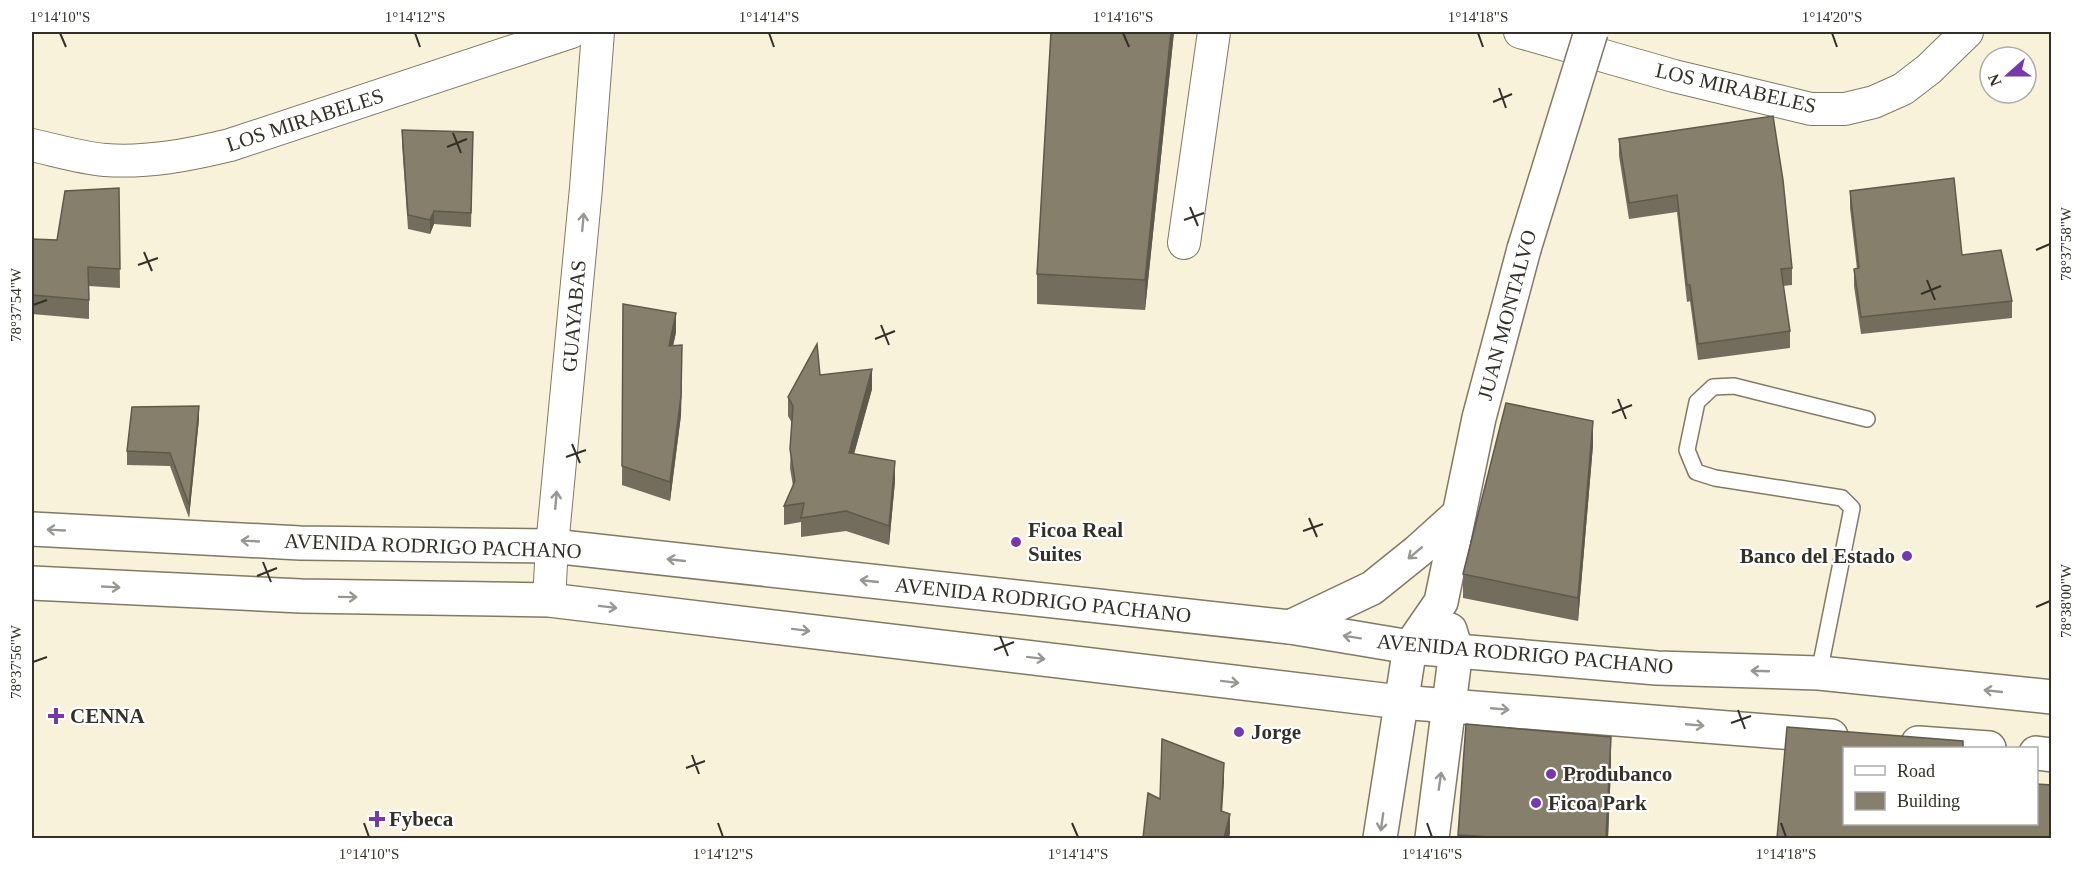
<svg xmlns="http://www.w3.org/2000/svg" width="2083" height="870" font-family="'Times New Roman',serif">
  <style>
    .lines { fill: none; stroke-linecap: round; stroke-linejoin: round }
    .service-casing { stroke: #7f7965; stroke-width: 18 }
    .minor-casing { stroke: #7f7965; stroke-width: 34 }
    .secondary-casing { stroke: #7f7965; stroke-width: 36 }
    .service { stroke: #fff; stroke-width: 15 }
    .minor { stroke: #fff; stroke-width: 32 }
    .secondary { stroke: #fff; stroke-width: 33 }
    .secondary-bridge-casing { stroke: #7f7965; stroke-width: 36; stroke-linecap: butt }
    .secondary-bridge { stroke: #fff; stroke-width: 33 }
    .wall { fill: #726d5c }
    .shaded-wall { fill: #5d594b }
    .building { fill: #857f6b; stroke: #5d594b; stroke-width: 1.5 }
    .oneway { stroke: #989893 }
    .ticks { fill: none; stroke: #323027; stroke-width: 2 }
    .poi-dot { fill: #7638ad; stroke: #fff; stroke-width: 2 }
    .labels { text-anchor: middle; stroke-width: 4.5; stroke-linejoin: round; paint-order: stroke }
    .street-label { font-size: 21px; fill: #323027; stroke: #fff }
    .poi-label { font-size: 21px; font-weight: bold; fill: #323027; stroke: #fff; text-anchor: start }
    .neatline { fill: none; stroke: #323027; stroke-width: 2 }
    .ticks-label { font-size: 15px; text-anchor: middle; fill: #323027 }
  </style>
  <rect width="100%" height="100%" fill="#f8f2db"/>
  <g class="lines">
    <defs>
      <path id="service" d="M 1819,673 L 1852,508 L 1842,498 L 1715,478 L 1696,472 L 1687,450 L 1697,402 L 1713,387 L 1734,386 L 1867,419"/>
      <g id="minor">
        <path d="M 1520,32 L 1674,76 L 1811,109 L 1845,109 L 1874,102 L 1903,89 L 1929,69 L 1967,32"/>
        <path d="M 32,145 C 55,150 81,158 105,160 C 148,163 189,155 230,145 L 571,32"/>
        <path d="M 1184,243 L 1214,32"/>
        <path d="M 549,600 L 552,546 L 586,188 L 598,32"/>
      </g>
      <g id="secondary">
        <path d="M 32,529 L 300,543 L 552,546 L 1290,627 L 1410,647 L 1657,668 L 1819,673 L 2052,697"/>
        <path d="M 32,583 L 301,596 L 549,600 L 1400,702 L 1831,736"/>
        <path d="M 1290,627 L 1372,588 L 1418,551 L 1459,514"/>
        <path d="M 1918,743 L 1989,748"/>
        <path d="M 2036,753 L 2052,755"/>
        <path d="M 1380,838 L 1410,647 L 1441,602 L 1479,418 L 1524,249"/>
        <path d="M 1432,838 L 1456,650 L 1450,630"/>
      </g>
    </defs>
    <use href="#service" class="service-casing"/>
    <use href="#minor" class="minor-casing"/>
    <use href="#secondary" class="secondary-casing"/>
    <use href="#service" class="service"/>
    <use href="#minor" class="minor"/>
    <use href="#secondary" class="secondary"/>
    <defs>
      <path id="secondary-bridge" d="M 1524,249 L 1591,32"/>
    </defs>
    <use href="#secondary-bridge" class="secondary-bridge-casing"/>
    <use href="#secondary-bridge" class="secondary-bridge"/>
  </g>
  <g class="wall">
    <path d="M 1051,32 L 1174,32 L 1145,310 L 1037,304 L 1037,274 Z"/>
    <path d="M 402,130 L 473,132 L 471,227 L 434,224 L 430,234 L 408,229 L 402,144 Z"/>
    <path d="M 1619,139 L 1792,268 L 1792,285 L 1783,286 L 1790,331 L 1790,348 L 1698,360 L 1690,301 L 1687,302 L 1677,212 L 1629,219 L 1619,156 Z"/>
    <path d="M 119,188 L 120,288 L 89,286 L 89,319 L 32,314 L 32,239 L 57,240 Z"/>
    <path d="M 1850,191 L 1962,255 L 2012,301 L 2012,318 L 1861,334 L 1854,286 L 1854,269 L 1857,269 L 1850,208 Z"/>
    <path d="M 623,304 L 676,332 L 673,346 L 682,364 L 681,415 L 670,501 L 622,485 Z"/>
    <path d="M 820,375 L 872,389 L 854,454 L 895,481 L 889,545 L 846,531 L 801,537 L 801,522 L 784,525 L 784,506 L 793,486 L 790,468 L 792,423 L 788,416 L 788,397 Z"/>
    <path d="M 199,419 L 189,518 L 170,466 L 127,465 L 127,451 Z"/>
    <path d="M 1593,445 L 1578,621 L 1463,598 L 1463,574 Z"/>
    <path d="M 1466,724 L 1611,767 L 1608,838 L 1458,838 Z"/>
  </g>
  <g class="shaded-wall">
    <path d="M 1171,32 L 1174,32 L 1145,310 L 1145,280 Z"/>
    <path d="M 434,211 L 434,224 L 430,234 L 430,220 Z"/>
    <path d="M 676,313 L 676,332 L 669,365 L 669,346 Z"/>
    <path d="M 682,345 L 681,415 L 670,501 L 670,482 Z"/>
    <path d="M 872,369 L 872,389 L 849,472 L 849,453 Z"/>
    <path d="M 199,406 L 199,419 L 189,518 L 189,505 Z"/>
    <path d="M 1593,421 L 1593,445 L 1578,621 L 1578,598 Z"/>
    <path d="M 895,461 L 895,481 L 889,545 L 889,526 Z"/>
    <path d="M 1611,737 L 1611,767 L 1608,838 L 1606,838 Z"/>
    <path d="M 1224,763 L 1224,782 L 1221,831 L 1221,811 Z"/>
    <path d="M 1230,814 L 1230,834 L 1229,838 L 1224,838 Z"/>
  </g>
  <g class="building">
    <path d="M 1051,32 L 1171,32 L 1145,280 L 1037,274 Z"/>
    <path d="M 1773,116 L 1783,180 L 1792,268 L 1781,269 L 1790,331 L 1698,344 L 1690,285 L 1687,285 L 1677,195 L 1629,203 L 1619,139 Z"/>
    <path d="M 402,130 L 473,132 L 471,213 L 434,211 L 430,220 L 408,215 Z"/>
    <path d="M 1954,178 L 1962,255 L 2001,250 L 2012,301 L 1861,317 L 1854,269 L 1859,268 L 1850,191 Z"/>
    <path d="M 119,188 L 120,269 L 88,267 L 89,300 L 32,295 L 32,239 L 57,240 L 65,191 Z"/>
    <path d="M 623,304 L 676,313 L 669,346 L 682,345 L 681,396 L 670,482 L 622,466 Z"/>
    <path d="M 817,344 L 820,375 L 872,369 L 849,453 L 895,461 L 889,526 L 846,511 L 801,518 L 804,503 L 784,506 L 795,481 L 790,449 L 793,406 L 788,397 Z"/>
    <path d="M 1506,403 L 1593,421 L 1578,598 L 1463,574 Z"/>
    <path d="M 199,406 L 189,505 L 170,453 L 127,451 L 132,407 Z"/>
    <path d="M 1466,724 L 1611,737 L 1606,838 L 1509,838 L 1458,835 Z"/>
    <path d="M 1787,727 L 1963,741 L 1963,748 L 1845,748 L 1845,824 L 2037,824 L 2037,784 L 2052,785 L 2052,838 L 1777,838 Z"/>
    <path d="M 1162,739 L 1224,763 L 1221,811 L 1230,814 L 1224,838 L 1143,838 L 1148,793 L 1160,799 Z"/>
  </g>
  <defs><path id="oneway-shaft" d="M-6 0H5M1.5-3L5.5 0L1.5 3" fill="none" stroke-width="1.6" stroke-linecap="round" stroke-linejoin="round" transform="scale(1.5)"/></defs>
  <g class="oneway">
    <use href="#oneway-shaft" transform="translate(583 222) rotate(-85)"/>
    <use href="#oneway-shaft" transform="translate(556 500) rotate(-85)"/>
    <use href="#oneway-shaft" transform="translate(56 530) rotate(-177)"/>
    <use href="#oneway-shaft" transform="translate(250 541) rotate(-177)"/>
    <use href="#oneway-shaft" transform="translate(1415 553) rotate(140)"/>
    <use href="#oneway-shaft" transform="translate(676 560) rotate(-174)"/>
    <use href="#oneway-shaft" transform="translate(869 581) rotate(-174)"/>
    <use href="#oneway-shaft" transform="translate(111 587) rotate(3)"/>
    <use href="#oneway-shaft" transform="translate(348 597) rotate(1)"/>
    <use href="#oneway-shaft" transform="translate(608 607) rotate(7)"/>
    <use href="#oneway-shaft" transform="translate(801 630) rotate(7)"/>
    <use href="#oneway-shaft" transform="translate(1352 637) rotate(-171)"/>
    <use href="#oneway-shaft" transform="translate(1036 658) rotate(7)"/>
    <use href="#oneway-shaft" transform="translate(1760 671) rotate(-178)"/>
    <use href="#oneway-shaft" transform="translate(1230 682) rotate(7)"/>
    <use href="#oneway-shaft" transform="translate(1993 691) rotate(-174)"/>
    <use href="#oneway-shaft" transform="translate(1500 709) rotate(5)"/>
    <use href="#oneway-shaft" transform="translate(1695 725) rotate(5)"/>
    <use href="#oneway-shaft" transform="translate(1440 781) rotate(-82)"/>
    <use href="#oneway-shaft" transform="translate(1382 822) rotate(98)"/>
  </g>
  <path class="ticks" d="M 60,33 L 66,47M 415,33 L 420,47M 769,33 L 774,47M 1123,33 L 1129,47M 1478,33 L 1483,47M 1832,33 L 1837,47M 1499,88 L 1506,108M 1493,102 L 1512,94M 453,133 L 461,153M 447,147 L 467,139M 1190,207 L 1198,226M 1184,220 L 1204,213M 2036,250 L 2050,244M 144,252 L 152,271M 138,265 L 158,258M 1927,280 L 1935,300M 1921,294 L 1941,286M 33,305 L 47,300M 881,325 L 889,345M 875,339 L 895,331M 1618,399 L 1626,419M 1612,413 L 1632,405M 572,444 L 580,463M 566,457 L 586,450M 1309,518 L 1317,537M 1303,531 L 1323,524M 263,562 L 271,582M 257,576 L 277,568M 2036,607 L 2050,601M 1000,636 L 1008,656M 994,650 L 1014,642M 33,662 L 47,657M 1738,710 L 1745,729M 1731,723 L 1751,716M 692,755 L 699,774M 686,768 L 705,761M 364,823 L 369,837M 718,823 L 723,837M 1072,823 L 1078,837M 1427,823 L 1432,837M 1781,823 L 1786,837"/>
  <g class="poi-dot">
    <circle cx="1016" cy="542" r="6"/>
    <circle cx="1907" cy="556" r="6"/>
    <path d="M53 707h6v6h6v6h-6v6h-6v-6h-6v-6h6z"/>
    <circle cx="1239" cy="732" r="6"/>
    <circle cx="1551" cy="774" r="6"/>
    <circle cx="1536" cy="803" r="6"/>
    <path d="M374 810h6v6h6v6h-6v6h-6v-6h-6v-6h6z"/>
  </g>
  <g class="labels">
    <g class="street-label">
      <text transform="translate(1736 88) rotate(13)" y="7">LOS MIRABELES</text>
      <text transform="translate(305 120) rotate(-18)" y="7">LOS MIRABELES</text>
      <text transform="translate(1507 315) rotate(-75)" y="7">JUAN MONTALVO</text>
      <text transform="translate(574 316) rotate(-85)" y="7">GUAYABAS</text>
      <text transform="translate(433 546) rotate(2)" y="7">AVENIDA RODRIGO PACHANO</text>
      <text transform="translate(1043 600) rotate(6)" y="7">AVENIDA RODRIGO PACHANO</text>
      <text transform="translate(1525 654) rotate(5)" y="7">AVENIDA RODRIGO PACHANO</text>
    </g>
    <g class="poi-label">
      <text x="1028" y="537">Ficoa Real<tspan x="1028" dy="24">Suites</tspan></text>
      <text x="1895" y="563" text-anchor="end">Banco del Estado</text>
      <text x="70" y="723">CENNA</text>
      <text x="1251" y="739">Jorge</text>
      <text x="1563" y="781">Produbanco</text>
      <text x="1548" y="810">Ficoa Park</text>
      <text x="389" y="826">Fybeca</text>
    </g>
  </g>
  <rect width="2083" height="870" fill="none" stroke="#ffffff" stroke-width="66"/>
  <rect x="1843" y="747" width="195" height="78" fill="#ffffff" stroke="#adaca9" stroke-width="1.5"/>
  <rect x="1855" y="766" width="30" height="9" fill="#ffffff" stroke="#adaca9" stroke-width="1.5"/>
  <text x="1897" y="777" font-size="18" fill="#323027">Road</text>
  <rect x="1855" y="792" width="30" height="18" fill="#857f6b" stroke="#adaca9" stroke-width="1.5"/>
  <text x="1897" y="807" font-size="18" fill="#323027">Building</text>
  <g transform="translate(2008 75) rotate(249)"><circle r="28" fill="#ffffff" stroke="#adaca9" stroke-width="1.5"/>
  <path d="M0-4.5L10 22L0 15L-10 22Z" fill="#7638ad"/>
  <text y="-9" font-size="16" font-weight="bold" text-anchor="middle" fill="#323027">N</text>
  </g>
  <rect x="33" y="33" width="2017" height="804" class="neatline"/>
  <g class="ticks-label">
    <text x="60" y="22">1°14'10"S</text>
    <text x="415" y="22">1°14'12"S</text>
    <text x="769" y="22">1°14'14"S</text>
    <text x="1123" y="22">1°14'16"S</text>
    <text x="1478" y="22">1°14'18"S</text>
    <text x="1832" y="22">1°14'20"S</text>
    <text transform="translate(2066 244) rotate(-90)" y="5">78°37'58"W</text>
    <text transform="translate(16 305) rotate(-90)" y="5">78°37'54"W</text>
    <text transform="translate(2066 601) rotate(-90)" y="5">78°38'00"W</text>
    <text transform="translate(16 662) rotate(-90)" y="5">78°37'56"W</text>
    <text x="369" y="859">1°14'10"S</text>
    <text x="723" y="859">1°14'12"S</text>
    <text x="1078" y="859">1°14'14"S</text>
    <text x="1432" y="859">1°14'16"S</text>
    <text x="1786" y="859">1°14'18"S</text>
  </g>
</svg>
